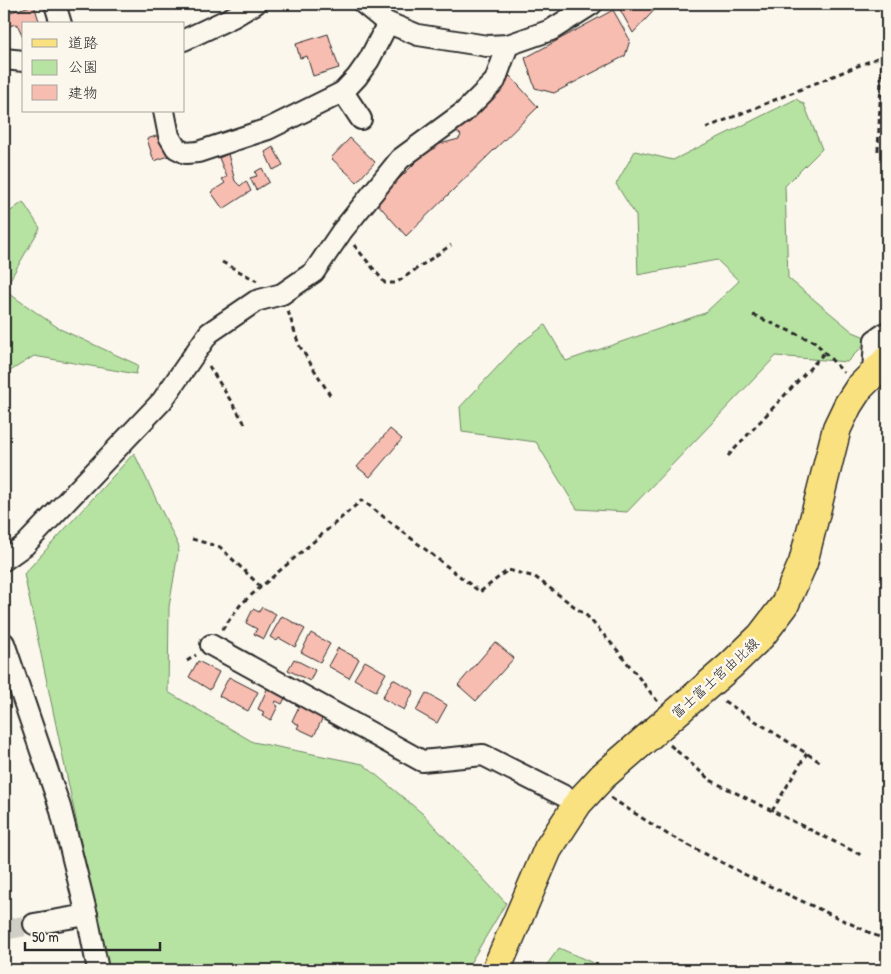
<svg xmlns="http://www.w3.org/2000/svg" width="891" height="974" font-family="'Patrick Hand','Klee One',sans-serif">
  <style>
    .green { fill: #b6e3a1; stroke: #708766 }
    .building { fill: #f8bdb1; stroke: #2b2b2b }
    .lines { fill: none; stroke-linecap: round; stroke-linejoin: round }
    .street-tunnel { stroke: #d1cec5; stroke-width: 20; stroke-dasharray: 20 10; stroke-linecap: butt }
    .street-casing { stroke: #2b2b2b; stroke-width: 24 }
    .primary-casing { stroke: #2b2b2b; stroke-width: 31 }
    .path { stroke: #2b2b2b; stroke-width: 3; stroke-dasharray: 5 4; stroke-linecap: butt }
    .street { stroke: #fbf7ec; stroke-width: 20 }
    .primary { stroke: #fae180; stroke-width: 28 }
    .labels { text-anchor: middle; stroke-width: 5; stroke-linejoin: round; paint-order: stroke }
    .street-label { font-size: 14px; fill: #2b2b2b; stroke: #fbf7ec }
  </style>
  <rect width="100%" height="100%" fill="#fbf7ec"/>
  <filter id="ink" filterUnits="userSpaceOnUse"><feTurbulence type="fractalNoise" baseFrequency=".02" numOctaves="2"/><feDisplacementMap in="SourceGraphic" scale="10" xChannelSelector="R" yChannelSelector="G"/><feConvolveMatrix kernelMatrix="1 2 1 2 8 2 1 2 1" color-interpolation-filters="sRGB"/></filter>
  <g filter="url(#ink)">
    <g class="green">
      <path d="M 796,99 L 804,104 L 822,149 L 785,186 L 788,278 L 853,332 L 870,339 L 847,362 L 776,356 L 627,512 L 577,509 L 536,442 L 462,432 L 460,407 L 517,346 L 545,325 L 566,361 L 705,313 L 739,281 L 717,260 L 638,275 L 636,216 L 616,184 L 635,151 L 673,160 Z"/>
      <path d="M 23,202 L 40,228 L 4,290 L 60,329 L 138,365 L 136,374 L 34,356 L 4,375 L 4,216 Z"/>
      <path d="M 134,453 L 179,547 L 169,607 L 168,692 L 253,742 L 363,764 L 423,814 L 506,903 L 466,970 L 108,970 L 24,574 Z"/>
      <path d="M 559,948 L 609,970 L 543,970 Z"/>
    </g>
    <g class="building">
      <path d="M 622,4 L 660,4 L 633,33 L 618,6 Z"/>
      <path d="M 34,5 L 40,24 L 24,24 L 24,39 L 17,24 L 4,27 L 4,14 Z"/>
      <path d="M 613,10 L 630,40 L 625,56 L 554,93 L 535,88 L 525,58 Z"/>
      <path d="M 328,34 L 339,68 L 313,76 L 307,56 L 300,58 L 296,44 Z"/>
      <path d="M 510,76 L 538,107 L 406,236 L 376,202 L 432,146 L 459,139 L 461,135 L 455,130 Z"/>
      <path d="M 162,134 L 169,156 L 154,161 L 147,139 Z"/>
      <path d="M 350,138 L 375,162 L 357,182 L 331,158 Z"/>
      <path d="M 273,147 L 283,165 L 273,170 L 265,152 Z"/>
      <path d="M 228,154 L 235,181 L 240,186 L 246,181 L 251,191 L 223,209 L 211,192 L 225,183 L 222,179 L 227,177 L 219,158 Z"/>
      <path d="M 262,168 L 269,182 L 256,190 L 250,178 L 257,176 L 255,172 Z"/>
      <path d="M 390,429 L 402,439 L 370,477 L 357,467 Z"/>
      <path d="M 262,607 L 276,614 L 264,639 L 254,634 L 257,629 L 246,623 L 253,609 L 259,612 Z"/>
      <path d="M 282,616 L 305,629 L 295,647 L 279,638 L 277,641 L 270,637 Z"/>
      <path d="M 311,633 L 330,644 L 320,662 L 301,652 Z"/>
      <path d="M 495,642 L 514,658 L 476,701 L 458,685 Z"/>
      <path d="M 338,648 L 359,659 L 349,678 L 328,666 Z"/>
      <path d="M 294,659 L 315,670 L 310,681 L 288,670 Z"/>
      <path d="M 198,661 L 219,672 L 210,690 L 189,677 Z"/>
      <path d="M 365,661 L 386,673 L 376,691 L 354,679 Z"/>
      <path d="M 229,677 L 258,692 L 248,711 L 219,696 Z"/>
      <path d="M 393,679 L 414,691 L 404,710 L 382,698 Z"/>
      <path d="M 269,685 L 287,694 L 282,704 L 276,701 L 275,704 L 278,706 L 271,720 L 262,716 L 264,712 L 258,709 Z"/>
      <path d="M 426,693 L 447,705 L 437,723 L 416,711 Z"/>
      <path d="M 301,702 L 323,717 L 314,736 L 297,728 L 299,725 L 292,721 Z"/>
    </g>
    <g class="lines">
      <path class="street-tunnel" d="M 4,930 L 34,924"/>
      <defs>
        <g id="street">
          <path d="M 55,4 L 61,24"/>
          <path d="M 364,4 L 386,22 L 418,35 L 487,46 L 508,45 L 551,30 L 592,4"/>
          <path d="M 184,40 L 233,17 L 255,4"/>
          <path d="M 4,59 L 24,61"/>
          <path d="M 343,92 L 361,119"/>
          <path d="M 164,111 L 169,136 L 176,148 L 186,153 L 198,152 L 268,129 L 343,92 L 357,77 L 369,60 L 388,23"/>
          <path d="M 873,372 L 875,340 L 887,332"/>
          <path d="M 4,560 L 25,545 L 162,401 L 209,333 L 256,301 L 282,294 L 314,272 L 342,231 L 400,159 L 464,112 L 495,81 L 508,45"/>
          <path d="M 4,643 L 60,807 L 87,915 L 98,970"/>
          <path d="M 211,645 L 422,761 L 483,755 L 578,803"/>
          <path d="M 34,924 L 87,915"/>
        </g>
        <path id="primary" d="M 496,970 L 548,849 L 578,803 L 603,776 L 730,666 L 761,636 L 784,606 L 803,563 L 837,428 L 848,405 L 859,388 L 887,360"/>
      </defs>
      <use href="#street" class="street-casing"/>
      <use href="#primary" class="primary-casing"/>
      <g class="path">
        <path d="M 706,128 L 887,54"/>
        <path d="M 878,151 L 882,56"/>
        <path d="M 354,245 L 385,283 L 396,283 L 451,245"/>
        <path d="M 222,262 L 257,281"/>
        <path d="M 288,311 L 299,345 L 330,395"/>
        <path d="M 753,315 L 815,342 L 844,373"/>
        <path d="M 209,366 L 247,427"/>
        <path d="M 728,456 L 825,352"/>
        <path d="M 192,539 L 220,547 L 261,587"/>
        <path d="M 222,630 L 241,604 L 362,500 L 480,592 L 508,570 L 535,577 L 587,616 L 618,651 L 658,702"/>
        <path d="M 187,661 L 196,655"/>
        <path d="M 724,701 L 820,762"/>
        <path d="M 670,745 L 710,780 L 861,855"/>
        <path d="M 611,798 L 667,834 L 746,875 L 879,937"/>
        <path d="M 772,811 L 807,753"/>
      </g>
      <use href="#street" class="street"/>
      <use href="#primary" class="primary"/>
    </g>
  </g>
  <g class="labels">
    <g class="street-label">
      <text transform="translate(715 678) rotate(-42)" y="5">富士富士宮由比線</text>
    </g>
  </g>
  <rect width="891" height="974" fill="none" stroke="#fbf7ec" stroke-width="20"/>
  <rect x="10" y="10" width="871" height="954" fill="none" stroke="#2b2b2b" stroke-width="2" filter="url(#ink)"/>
  <rect x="22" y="22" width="162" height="90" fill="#fbf7ec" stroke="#a8a59f"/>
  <rect x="32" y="39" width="25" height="8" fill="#fae180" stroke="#a8a59f"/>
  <text x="68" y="48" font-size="15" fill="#2b2b2b">道路</text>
  <rect x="32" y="60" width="25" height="15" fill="#b6e3a1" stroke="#a8a59f"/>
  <text x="68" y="72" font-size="15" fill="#2b2b2b">公園</text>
  <rect x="32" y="85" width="25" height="15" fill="#f8bdb1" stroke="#a8a59f"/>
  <text x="68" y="98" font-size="15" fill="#2b2b2b">建物</text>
  <path d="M25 942v8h135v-8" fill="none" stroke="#2b2b2b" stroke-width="2.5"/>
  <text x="32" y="942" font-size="15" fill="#2b2b2b" stroke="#fbf7ec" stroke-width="4" paint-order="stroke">50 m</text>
</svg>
